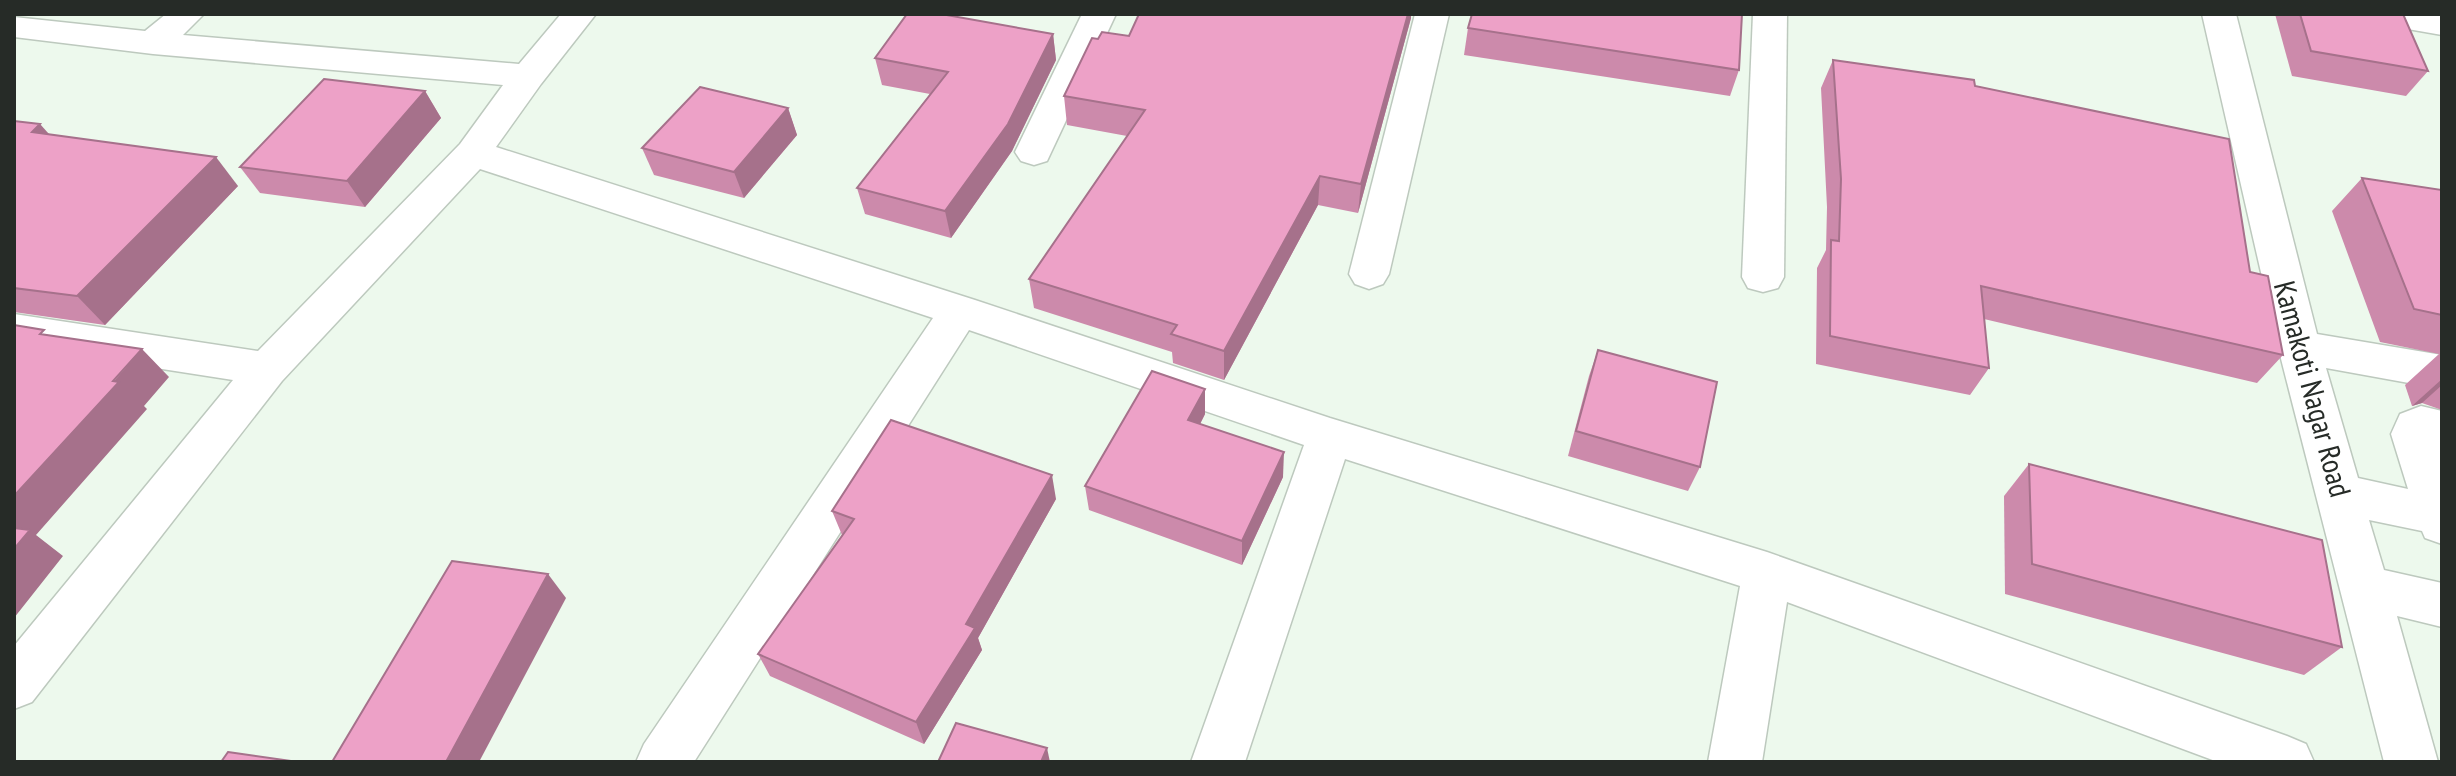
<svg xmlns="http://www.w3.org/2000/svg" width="2456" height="776" font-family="'PT Sans Narrow',sans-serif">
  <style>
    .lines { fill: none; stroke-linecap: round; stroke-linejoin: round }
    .minor-casing { stroke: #bdc9be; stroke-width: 3 }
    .minor { fill: #fff; fill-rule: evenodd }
    .wall { fill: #cc8aab }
    .shaded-wall { fill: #a6718b }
    .building { fill: #eda1c7; stroke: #a6718b; stroke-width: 2 }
    .labels { text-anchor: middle; stroke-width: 6; stroke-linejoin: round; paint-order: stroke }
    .street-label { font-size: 30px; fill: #262b27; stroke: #fff }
  </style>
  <rect width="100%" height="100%" fill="#edf9ed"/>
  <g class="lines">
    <defs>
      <g id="minor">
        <path d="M 166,14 L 204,14 L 183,35 L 519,64 L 561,14 L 596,14 L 541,84 L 496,147 L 975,300 L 1330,418 L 1767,552 L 2287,736 L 2306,744 L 2314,762 L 2218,762 L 1787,602 L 1762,762 L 1708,762 L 1740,586 L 1345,459 L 1245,762 L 1191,762 L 1304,445 L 969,330 L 694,762 L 636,762 L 644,744 L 933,318 L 480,169 L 282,381 L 32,702 L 14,709 L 14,646 L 233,380 L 14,346 L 14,314 L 258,351 L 460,144 L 503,85 L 153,54 L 14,37 L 14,17 L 145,31 Z"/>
        <path d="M 1082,14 L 1116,14 L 1047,161 L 1034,165 L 1021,161 L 1015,152 Z"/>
        <path d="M 1415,14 L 1449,14 L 1389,274 L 1383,284 L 1369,289 L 1355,284 L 1349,274 Z"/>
        <path d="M 1753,14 L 1787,14 L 1784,277 L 1778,288 L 1763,292 L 1748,288 L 1742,277 Z"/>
        <path d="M 2202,14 L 2236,14 L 2317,334 L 2442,355 L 2442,389 L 2326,368 L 2358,478 L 2408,489 L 2391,434 L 2400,414 L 2421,406 L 2442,411 L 2442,544 L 2425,538 L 2422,531 L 2369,520 L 2384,570 L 2442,583 L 2442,627 L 2397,616 L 2438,762 L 2384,762 L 2278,347 Z"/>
        <path d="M 2357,14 L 2442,15 L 2442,35 L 2362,21 Z"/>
      </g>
    </defs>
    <use href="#minor" class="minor-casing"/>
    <use href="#minor" class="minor"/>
  </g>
  <g class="wall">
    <path d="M 2275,14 L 2403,14 L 2428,71 L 2406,96 L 2292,76 Z"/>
    <path d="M 1411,18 L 1358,213 L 1318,205 L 1224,380 L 1173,363 L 1172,352 L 1034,308 L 1029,279 L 1127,136 L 1067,125 L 1064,96 L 1098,39 Z"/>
    <path d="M 1468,28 L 1739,70 L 1730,96 L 1464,55 Z"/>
    <path d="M 1053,34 L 1056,60 L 1012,151 L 951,238 L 865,214 L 857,188 L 930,94 L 882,85 L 875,58 Z"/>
    <path d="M 1833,60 L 1975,86 L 2250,272 L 2283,355 L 2257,383 L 1984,319 L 1989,368 L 1970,395 L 1816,364 L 1817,268 L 1826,250 L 1827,207 L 1821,88 Z"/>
    <path d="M 425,91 L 441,118 L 365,207 L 260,193 L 240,167 Z"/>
    <path d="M 788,108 L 797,135 L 744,198 L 654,175 L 642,148 Z"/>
    <path d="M 14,121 L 49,134 L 238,186 L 105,325 L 14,312 Z"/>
    <path d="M 2362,178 L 2442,190 L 2442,410 L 2422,403 L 2412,406 L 2405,385 L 2439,354 L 2380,342 L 2332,211 Z"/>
    <path d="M 1598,350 L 1700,467 L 1688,491 L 1568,456 L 1589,376 Z"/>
    <path d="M 1205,389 L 1205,414 L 1200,424 L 1283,477 L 1242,565 L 1089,510 L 1085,486 Z"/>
    <path d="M 2029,464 L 2342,647 L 2304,675 L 2005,594 L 2004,496 Z"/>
    <path d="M 1056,499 L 978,638 L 982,650 L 924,744 L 770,676 L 758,654 L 842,535 L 832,511 Z"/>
  </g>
  <g class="shaded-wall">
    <path d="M 1408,14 L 1411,14 L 1411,18 L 1358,213 L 1361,184 Z"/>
    <path d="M 1053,34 L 1056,60 L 1012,151 L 951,238 L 945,211 Z"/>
    <path d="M 425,91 L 441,118 L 365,207 L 347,181 Z"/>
    <path d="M 788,108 L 797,135 L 744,198 L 734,172 Z"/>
    <path d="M 40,124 L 66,153 L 32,132 Z"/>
    <path d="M 216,157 L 238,186 L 105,325 L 77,296 Z"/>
    <path d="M 1320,176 L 1318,205 L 1224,380 L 1224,351 Z"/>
    <path d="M 142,349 L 169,377 L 144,406 L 147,409 L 36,535 L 63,556 L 14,618 L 14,496 Z"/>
    <path d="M 2442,379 L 2442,385 L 2422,403 L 2412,406 Z"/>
    <path d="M 1205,389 L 1205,414 L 1189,446 L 1188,420 Z"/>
    <path d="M 1284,452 L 1283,477 L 1242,565 L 1242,541 Z"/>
    <path d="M 1052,475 L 1056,499 L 978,638 L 982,650 L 924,744 L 916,722 L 966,624 Z"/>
    <path d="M 548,574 L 566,598 L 479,762 L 446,762 Z"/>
    <path d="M 1047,748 L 1050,762 L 1041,762 Z"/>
  </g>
  <g class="building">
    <path d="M 907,14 L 941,14 L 1053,34 L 1008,124 L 945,211 L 857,188 L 948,72 L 875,58 Z"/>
    <path d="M 1139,14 L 1408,14 L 1361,184 L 1320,176 L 1224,351 L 1171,334 L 1177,325 L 1029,279 L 1145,110 L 1064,96 L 1092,38 L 1098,39 L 1102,32 L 1129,36 Z"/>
    <path d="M 1472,14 L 1742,14 L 1739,70 L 1468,28 Z"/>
    <path d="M 2300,14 L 2403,14 L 2428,71 L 2311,51 Z"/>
    <path d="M 1833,60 L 1974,80 L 1975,86 L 2229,139 L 2250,272 L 2268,276 L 2283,355 L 1981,286 L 1989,368 L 1830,336 L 1831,240 L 1839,241 L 1841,179 Z"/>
    <path d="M 324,79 L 425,91 L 347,181 L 240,167 Z"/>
    <path d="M 700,87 L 788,108 L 734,172 L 642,148 Z"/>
    <path d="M 14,121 L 40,124 L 32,132 L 216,157 L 77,296 L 14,288 Z"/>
    <path d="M 2362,178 L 2442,190 L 2442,315 L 2414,309 Z"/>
    <path d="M 14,325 L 44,330 L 40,334 L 142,349 L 113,381 L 119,382 L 14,496 Z"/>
    <path d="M 1598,350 L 1717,382 L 1700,467 L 1576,431 Z"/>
    <path d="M 1152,371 L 1205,389 L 1188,420 L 1284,452 L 1242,541 L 1085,486 Z"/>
    <path d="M 891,420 L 1052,475 L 966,624 L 975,628 L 916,722 L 758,654 L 854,519 L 832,511 Z"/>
    <path d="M 2029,464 L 2322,540 L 2342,647 L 2032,564 Z"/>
    <path d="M 14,528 L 30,530 L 14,549 Z"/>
    <path d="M 452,561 L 548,574 L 446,762 L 332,762 Z"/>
    <path d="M 956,723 L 1047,748 L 1041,762 L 938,762 Z"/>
    <path d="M 228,752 L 298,762 L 221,762 Z"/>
  </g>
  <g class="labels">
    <g class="street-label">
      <text transform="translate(2312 389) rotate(75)" y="10">Kamakoti Nagar Road</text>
    </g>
  </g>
  <rect width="2456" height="776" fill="none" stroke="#262b27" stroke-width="32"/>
</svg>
